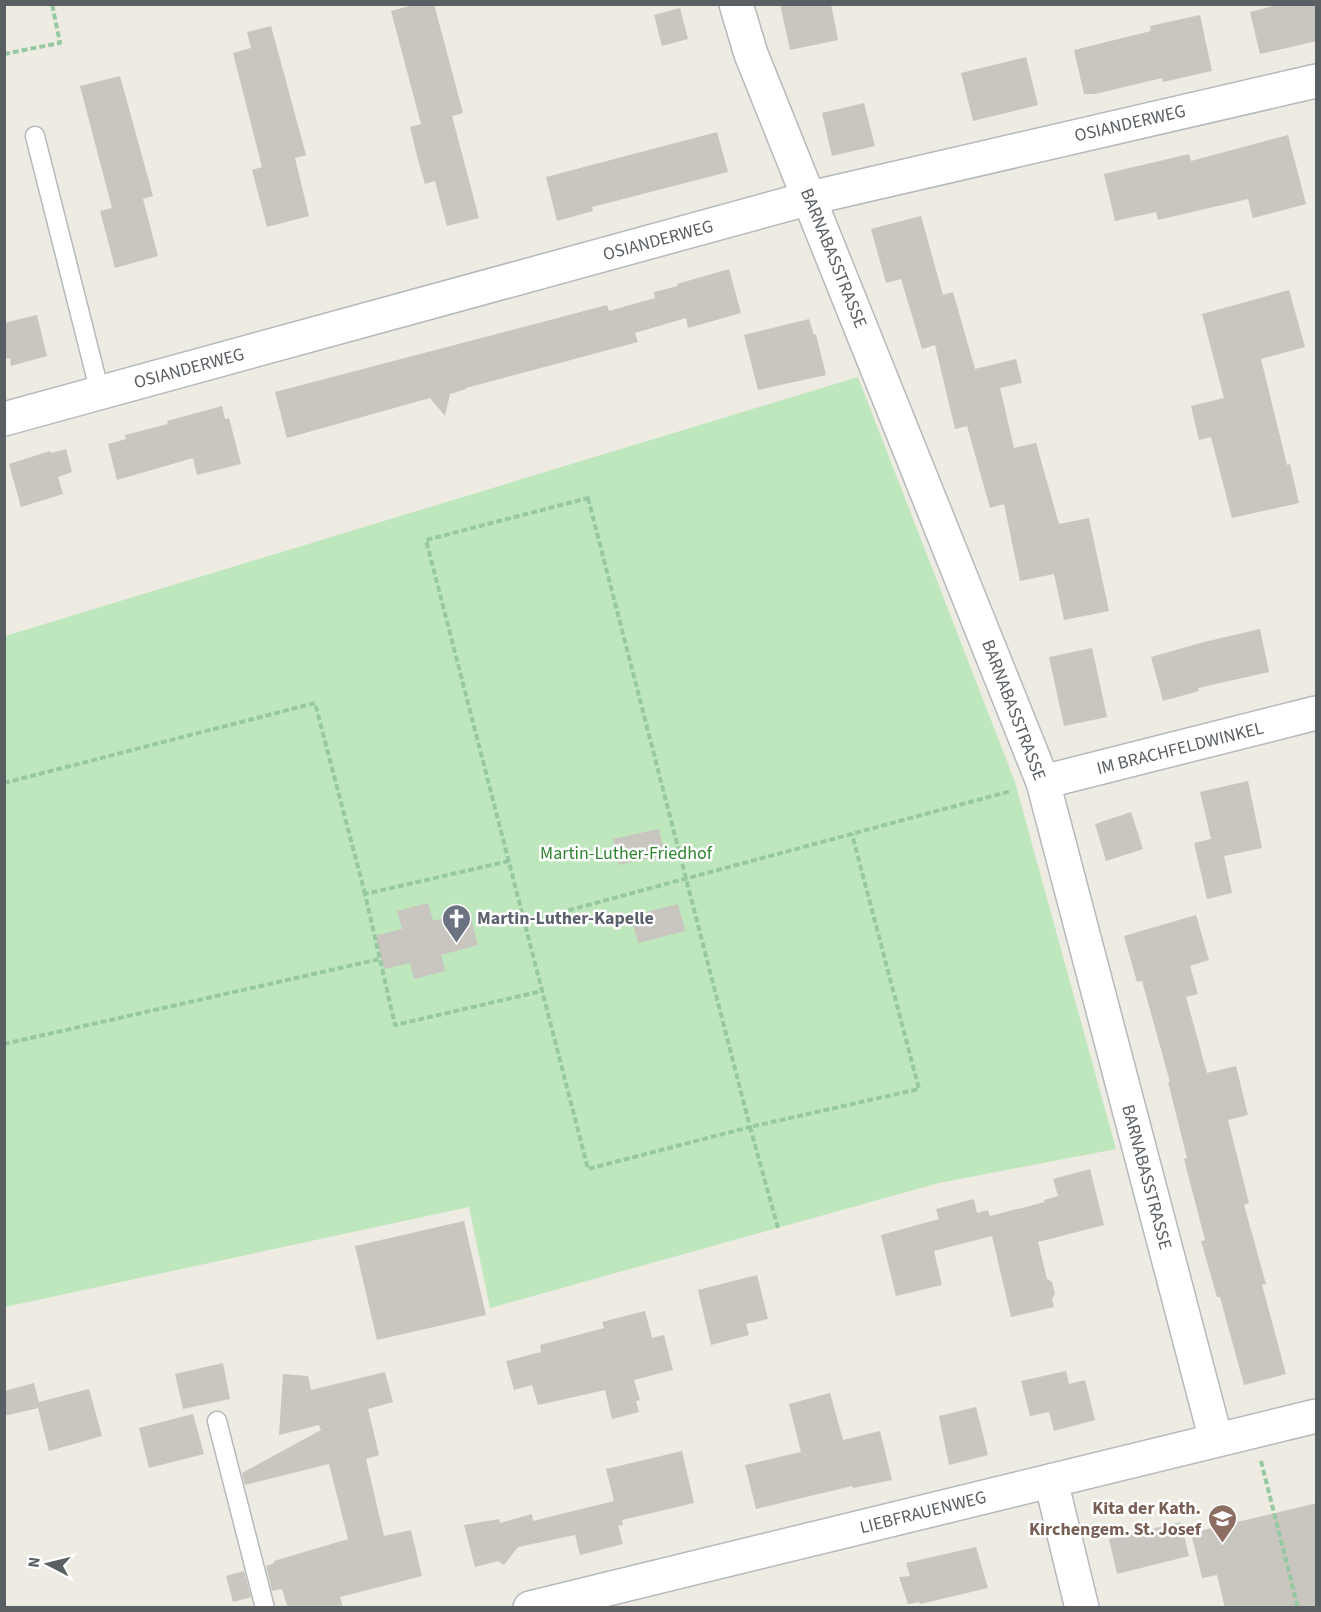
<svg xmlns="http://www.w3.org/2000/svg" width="1321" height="1612" font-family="'Source Sans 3',sans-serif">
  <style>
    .green { fill: #bfe7bd }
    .building { fill: #c9c5bf }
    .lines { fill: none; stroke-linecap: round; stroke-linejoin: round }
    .lane-casing { stroke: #b5b9bd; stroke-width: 21 }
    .street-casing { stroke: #b5b9bd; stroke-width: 36 }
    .path { stroke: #96c9a2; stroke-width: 4; stroke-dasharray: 6 3; stroke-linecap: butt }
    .lane { stroke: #fff; stroke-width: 18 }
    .street { stroke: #fff; stroke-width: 33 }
    .labels { text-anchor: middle; stroke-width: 5; stroke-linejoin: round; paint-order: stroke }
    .street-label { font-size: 18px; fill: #5a5f64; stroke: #fff }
    .park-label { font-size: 18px; fill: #308530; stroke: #fff }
    .worship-label { font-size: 18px; font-weight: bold; fill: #5b616d; stroke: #fff; text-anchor: start }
    .education-label { font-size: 18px; font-weight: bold; fill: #785e54; stroke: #fff; text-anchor: end }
  </style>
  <rect width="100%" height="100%" fill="#eeebe2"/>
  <path class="green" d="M 858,377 L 1015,782 L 1116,1149 L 939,1183 L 490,1308 L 469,1207 L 5,1307 L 5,636 Z"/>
  <g class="building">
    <path d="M 417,4 L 434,4 L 463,113 L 452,116 L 479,218 L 447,226 L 435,181 L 425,184 L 417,156 L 410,127 L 421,124 L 391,11 Z"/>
    <path d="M 780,4 L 831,4 L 838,40 L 790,50 Z"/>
    <path d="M 1281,4 L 1317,4 L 1317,41 L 1260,54 L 1250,12 Z"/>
    <path d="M 680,8 L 688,39 L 662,46 L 654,15 Z"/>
    <path d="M 1200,15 L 1212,71 L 1163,82 L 1162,78 L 1095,94 L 1084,94 L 1074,50 L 1151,31 L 1150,26 Z"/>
    <path d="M 271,26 L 306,155 L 295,158 L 309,216 L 267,227 L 252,170 L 262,167 L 233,53 L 251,48 L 247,32 Z"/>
    <path d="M 1026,57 L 1038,105 L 973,121 L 961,73 Z"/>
    <path d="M 120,76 L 153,196 L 143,199 L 158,256 L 115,268 L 100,211 L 112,208 L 80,86 Z"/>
    <path d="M 864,103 L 875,146 L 832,156 L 822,113 Z"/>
    <path d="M 717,132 L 728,172 L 592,207 L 593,211 L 557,221 L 546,177 Z"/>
    <path d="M 1288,135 L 1306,204 L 1253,218 L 1248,199 L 1158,220 L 1156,212 L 1115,221 L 1104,174 L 1189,154 L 1191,161 Z"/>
    <path d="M 921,216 L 943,295 L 953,292 L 975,369 L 1016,359 L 1022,383 L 1000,388 L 1014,448 L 1036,443 L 1059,524 L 1089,518 L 1109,611 L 1064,620 L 1054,574 L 1020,581 L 1004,504 L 990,508 L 967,426 L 955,429 L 935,345 L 922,349 L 901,279 L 886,283 L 871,229 Z"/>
    <path d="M 729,269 L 741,313 L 688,328 L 686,318 L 635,333 L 638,342 L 466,388 L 466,389 L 450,394 L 445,416 L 430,398 L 287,438 L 275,392 L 607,305 L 609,311 L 655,298 L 654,292 L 678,286 L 677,284 Z"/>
    <path d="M 1289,290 L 1305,347 L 1261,359 L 1287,465 L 1290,464 L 1299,503 L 1232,518 L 1211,437 L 1199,440 L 1191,406 L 1224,398 L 1202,314 Z"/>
    <path d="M 37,315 L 47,356 L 11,366 L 10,358 L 4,359 L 4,323 Z"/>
    <path d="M 809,319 L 814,335 L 816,334 L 826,375 L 758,390 L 744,335 Z"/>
    <path d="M 222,406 L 225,419 L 229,418 L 241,464 L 197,475 L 193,458 L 117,480 L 108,444 L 126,439 L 125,435 L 168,424 L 167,421 Z"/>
    <path d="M 66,449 L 72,472 L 58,477 L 63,494 L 21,507 L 9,464 L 50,451 L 51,453 Z"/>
    <path d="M 1260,629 L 1269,672 L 1198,688 L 1199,691 L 1163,701 L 1151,657 L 1204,642 Z"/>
    <path d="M 1092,648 L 1107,717 L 1064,726 L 1049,657 Z"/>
    <path d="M 1248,781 L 1262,848 L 1224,856 L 1232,893 L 1207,899 L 1194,843 L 1211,839 L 1200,792 Z"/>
    <path d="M 1131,812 L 1143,849 L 1106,861 L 1095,824 Z"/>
    <path d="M 659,829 L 665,855 L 619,865 L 613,839 Z"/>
    <path d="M 428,903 L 433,921 L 469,911 L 478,945 L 441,955 L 445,971 L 414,979 L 410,963 L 384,969 L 375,936 L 402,929 L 397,911 Z"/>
    <path d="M 678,904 L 685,931 L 638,943 L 631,916 Z"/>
    <path d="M 1196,915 L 1209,960 L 1190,966 L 1198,994 L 1186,997 L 1207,1073 L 1236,1066 L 1248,1115 L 1228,1120 L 1249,1203 L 1244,1205 L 1266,1284 L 1262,1285 L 1286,1374 L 1244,1385 L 1220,1297 L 1217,1297 L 1201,1241 L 1205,1240 L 1184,1159 L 1187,1158 L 1168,1082 L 1170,1082 L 1142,981 L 1137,982 L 1124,936 Z"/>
    <path d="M 1090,1169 L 1104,1225 L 1038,1242 L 1047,1279 L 1052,1282 L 1055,1294 L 1052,1299 L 1054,1307 L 1011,1317 L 992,1236 L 934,1251 L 942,1285 L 896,1296 L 881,1235 L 939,1219 L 936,1209 L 974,1199 L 977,1213 L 988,1210 L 990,1216 L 1045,1202 L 1044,1200 L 1058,1196 L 1053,1179 Z"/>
    <path d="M 464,1221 L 486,1315 L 377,1340 L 355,1246 Z"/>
    <path d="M 757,1275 L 768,1319 L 746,1324 L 749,1335 L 711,1345 L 698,1290 Z"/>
    <path d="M 645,1311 L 652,1338 L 664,1335 L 673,1370 L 634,1380 L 640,1400 L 636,1401 L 639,1412 L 612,1419 L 605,1390 L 538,1405 L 532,1385 L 514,1390 L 506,1361 L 541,1352 L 540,1345 L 604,1328 L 602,1322 Z"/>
    <path d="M 223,1363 L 230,1399 L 183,1409 L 175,1374 Z"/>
    <path d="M 1066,1371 L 1069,1384 L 1085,1380 L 1095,1420 L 1054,1431 L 1049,1412 L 1030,1416 L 1021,1381 Z"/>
    <path d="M 385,1372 L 393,1402 L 368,1409 L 379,1455 L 366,1459 L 384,1536 L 411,1530 L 422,1576 L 340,1597 L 343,1608 L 288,1608 L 282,1589 L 272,1591 L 266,1566 L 274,1563 L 274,1561 L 348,1539 L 329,1464 L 245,1485 L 242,1473 L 321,1430 L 319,1425 L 279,1435 L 283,1374 L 308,1376 L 311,1390 Z"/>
    <path d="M 34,1383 L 39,1402 L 89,1389 L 102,1436 L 49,1451 L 38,1408 L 4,1416 L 4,1391 Z"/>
    <path d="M 830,1393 L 843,1440 L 880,1431 L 892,1480 L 853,1488 L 852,1486 L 756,1509 L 745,1465 L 801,1452 L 789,1404 Z"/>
    <path d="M 976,1407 L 988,1455 L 949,1465 L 939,1416 Z"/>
    <path d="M 193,1414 L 204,1454 L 149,1468 L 139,1428 Z"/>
    <path d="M 682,1451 L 694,1503 L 622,1520 L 623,1525 L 618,1526 L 623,1544 L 580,1555 L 575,1535 L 518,1547 L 504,1565 L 498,1561 L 475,1567 L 464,1525 L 499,1519 L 500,1523 L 532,1514 L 533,1521 L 614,1501 L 606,1469 Z"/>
    <path d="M 1317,1503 L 1317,1608 L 1225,1608 L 1217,1575 L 1202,1578 L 1191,1533 Z"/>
    <path d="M 1181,1522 L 1189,1556 L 1117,1574 L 1109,1539 Z"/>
    <path d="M 976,1547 L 988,1588 L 920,1604 L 919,1602 L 908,1604 L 899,1577 L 910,1576 L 906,1563 Z"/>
    <path d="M 244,1571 L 251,1597 L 233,1602 L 226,1576 Z"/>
  </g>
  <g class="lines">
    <defs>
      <g id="lane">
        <path d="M 35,136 L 100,393"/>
        <path d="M 217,1421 L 265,1608"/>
      </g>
      <g id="street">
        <path d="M 736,4 L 751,54 L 1043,782 L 1216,1440"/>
        <path d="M 4,419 L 810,198 L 1316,81"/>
        <path d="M 1043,782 L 1316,713"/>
        <path d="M 1051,1481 L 1082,1608"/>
        <path d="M 530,1608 L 1316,1416"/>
      </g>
    </defs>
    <use href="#lane" class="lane-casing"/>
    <use href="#street" class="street-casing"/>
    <g class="path">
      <path d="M 4,54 L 60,43 L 52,4"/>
      <path d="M 588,498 L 750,1127 L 588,1169 L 426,540 Z"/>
      <path d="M 4,783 L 315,703 L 365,894"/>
      <path d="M 509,861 L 365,894 L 395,1025 L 542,991"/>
      <path d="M 525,922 L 1011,791"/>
      <path d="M 4,1044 L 380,959"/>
      <path d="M 778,1228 L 750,1127 L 919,1089 L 852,834"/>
      <path d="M 1261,1461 L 1298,1608"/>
    </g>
    <use href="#lane" class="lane"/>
    <use href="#street" class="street"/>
  </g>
  <defs>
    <symbol id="church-pin" viewBox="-11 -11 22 30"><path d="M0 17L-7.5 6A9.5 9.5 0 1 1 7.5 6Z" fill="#6b7280" stroke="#fff"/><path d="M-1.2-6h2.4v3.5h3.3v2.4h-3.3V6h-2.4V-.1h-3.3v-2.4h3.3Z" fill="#fff"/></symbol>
    <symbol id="school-pin" viewBox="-11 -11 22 30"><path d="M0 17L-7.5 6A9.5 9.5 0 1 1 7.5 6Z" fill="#8d6e63" stroke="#fff"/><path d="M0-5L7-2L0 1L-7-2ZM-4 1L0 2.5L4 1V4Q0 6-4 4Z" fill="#fff"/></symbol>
  </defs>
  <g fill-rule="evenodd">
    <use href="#church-pin" x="440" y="902" width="33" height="45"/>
    <use href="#school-pin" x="1206" y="1502" width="33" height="45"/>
  </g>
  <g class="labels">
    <g class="street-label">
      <text transform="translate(1130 123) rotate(-13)" y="6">OSIANDERWEG</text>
      <text transform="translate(658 240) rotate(-15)" y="6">OSIANDERWEG</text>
      <text transform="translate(834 258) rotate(68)" y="6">BARNABASSTRASSE</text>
      <text transform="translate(189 368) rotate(-15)" y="6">OSIANDERWEG</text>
      <text transform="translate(1014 710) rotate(69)" y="6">BARNABASSTRASSE</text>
      <text transform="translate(1180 748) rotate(-14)" y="6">IM BRACHFELDWINKEL</text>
      <text transform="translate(1147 1177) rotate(75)" y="6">BARNABASSTRASSE</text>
      <text transform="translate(923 1512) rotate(-14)" y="6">LIEBFRAUENWEG</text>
    </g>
    <g class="park-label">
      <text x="626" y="859">Martin-Luther-Friedhof</text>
    </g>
    <g class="worship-label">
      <text x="477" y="924">Martin-Luther-Kapelle</text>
    </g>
    <g class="education-label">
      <text x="1201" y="1514">Kita der Kath.<tspan x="1201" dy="21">Kirchengem. St. Josef</tspan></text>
    </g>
  </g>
  <rect width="1321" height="1612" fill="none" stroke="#5a5f64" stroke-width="12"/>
  <g transform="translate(48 1564) rotate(277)" stroke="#ffffff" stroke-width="4.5" paint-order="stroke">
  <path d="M0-4.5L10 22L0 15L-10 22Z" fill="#5a5f64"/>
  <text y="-9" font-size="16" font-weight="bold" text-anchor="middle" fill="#5a5f64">N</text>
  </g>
</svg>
